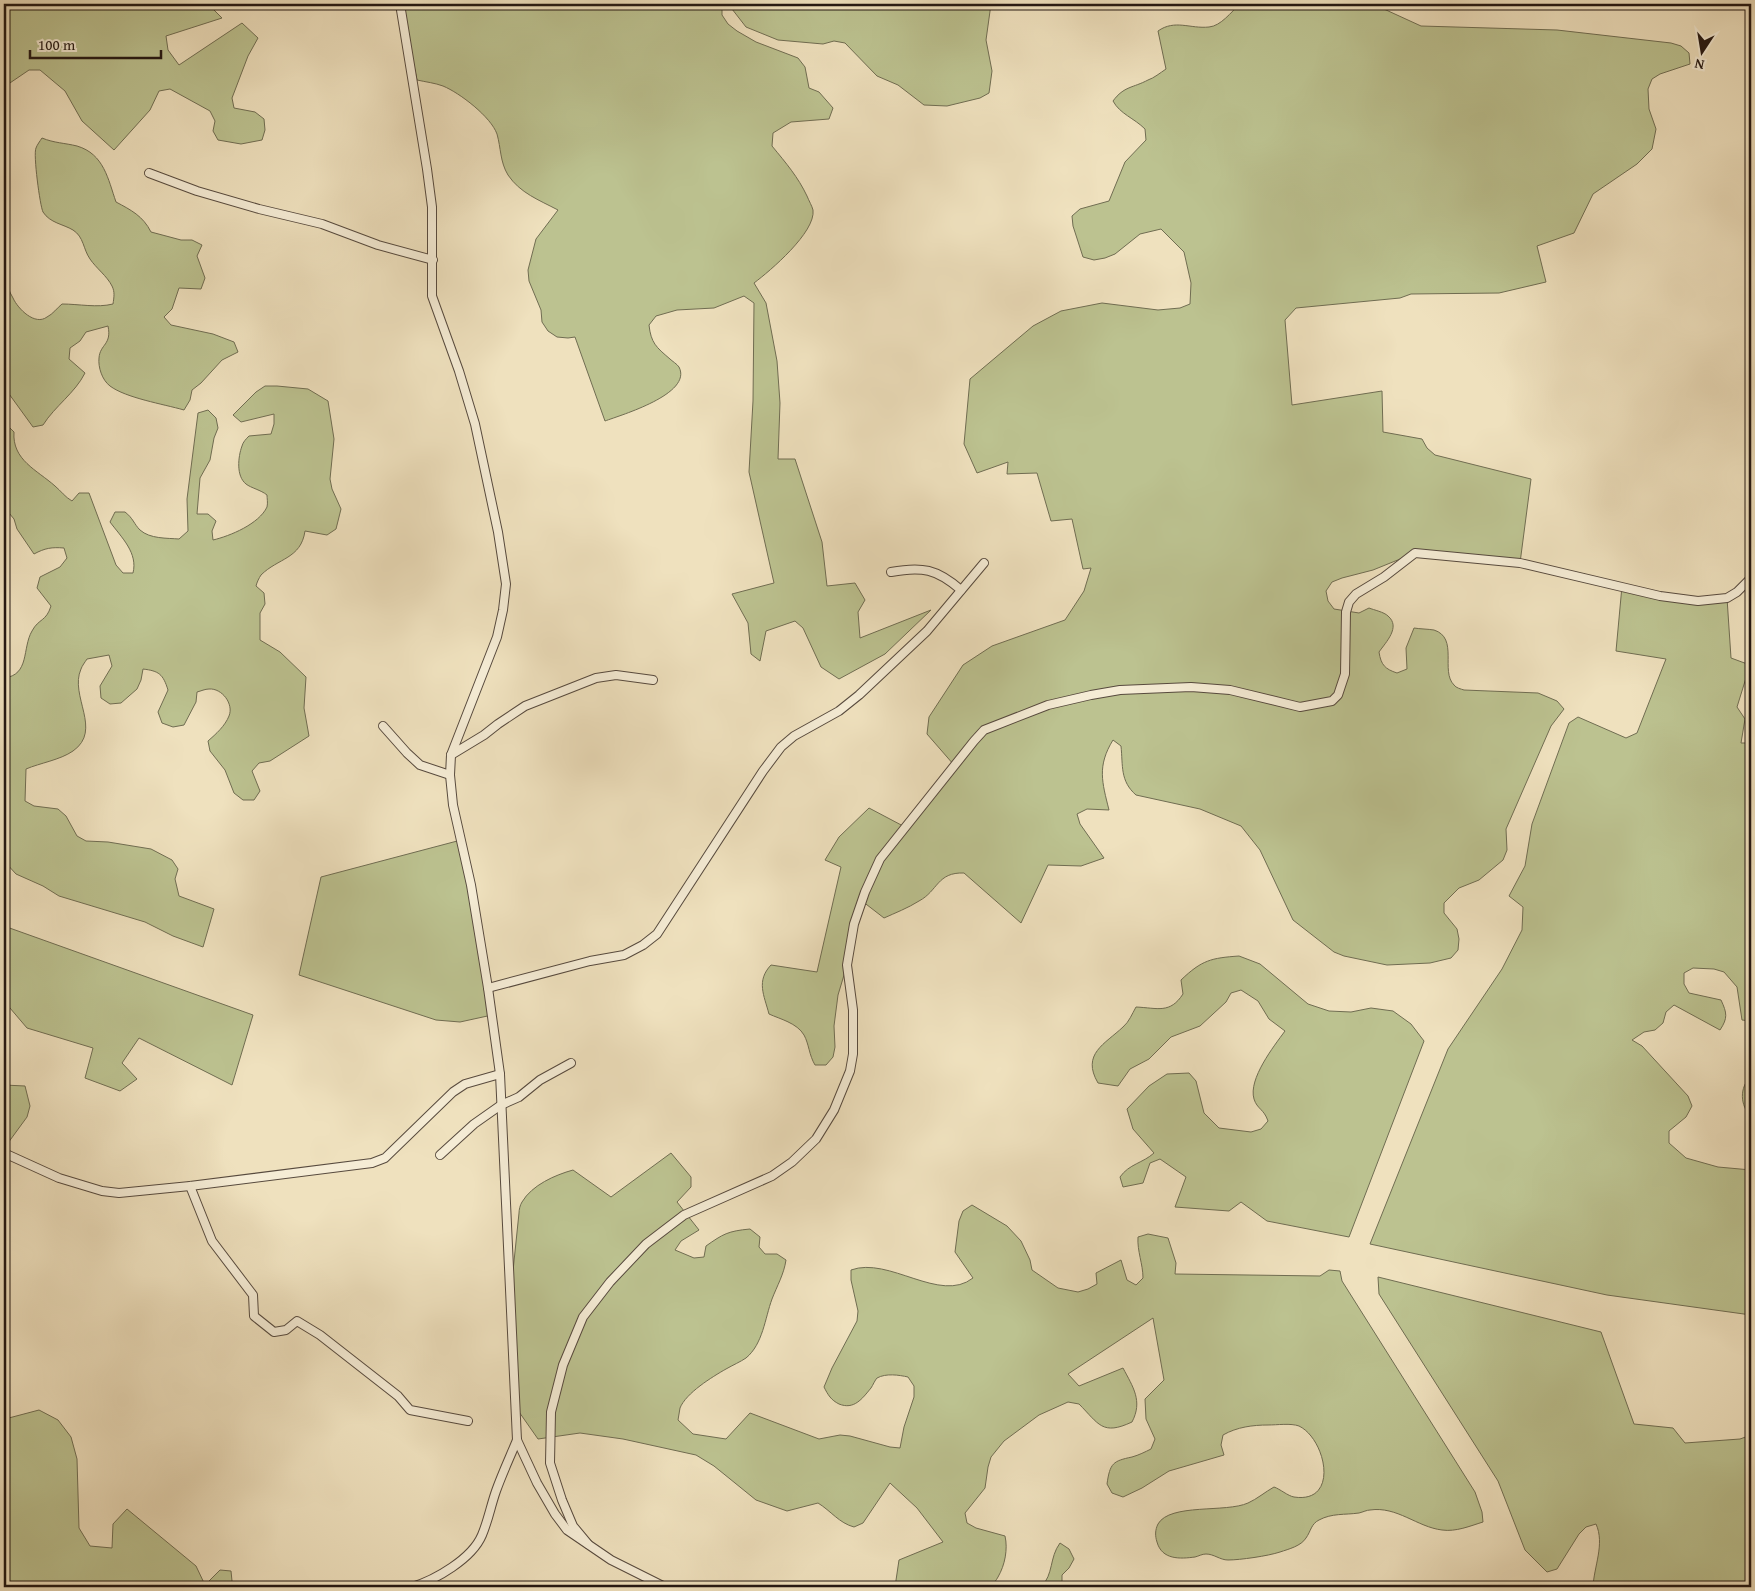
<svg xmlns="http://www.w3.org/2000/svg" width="1755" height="1591" font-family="'Gentium Book Plus',serif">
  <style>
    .green { fill: #bcc290; stroke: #706d52 }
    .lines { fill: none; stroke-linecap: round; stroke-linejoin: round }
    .street-casing { stroke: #574a3e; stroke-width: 10 }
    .street { stroke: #f5ecd5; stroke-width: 8 }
  </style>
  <rect width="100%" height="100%" fill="#efe1be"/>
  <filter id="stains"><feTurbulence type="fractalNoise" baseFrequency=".004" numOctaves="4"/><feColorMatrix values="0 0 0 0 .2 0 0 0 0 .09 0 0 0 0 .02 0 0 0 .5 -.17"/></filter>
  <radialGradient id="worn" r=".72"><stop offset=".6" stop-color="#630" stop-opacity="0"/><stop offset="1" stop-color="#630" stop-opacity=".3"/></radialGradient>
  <g class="green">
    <path d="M 4,4 L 208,4 L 222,18 L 166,36 L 168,50 L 179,65 L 242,23 L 258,38 L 248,56 L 232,98 L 234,108 L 255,112 L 264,119 L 265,130 L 262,140 L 241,144 L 218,140 L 213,131 L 215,121 L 210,111 L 170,89 L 159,91 L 150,110 L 114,150 L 82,121 L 65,91 L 40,70 L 29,70 L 4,87 Z"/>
    <path d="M 401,4 L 991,4 L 986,40 L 992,71 L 989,93 L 980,98 L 947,106 L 924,105 L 898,85 L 877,76 L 845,43 L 834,41 L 823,44 L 778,40 L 746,27 L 732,9 L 722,5 L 722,15 L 728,24 L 737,31 L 756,42 L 798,58 L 805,67 L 809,88 L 819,92 L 833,108 L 829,119 L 791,122 L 773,133 L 772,146 C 786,163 798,177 807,196 C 809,201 812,206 813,210 C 816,232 770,271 754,283 L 766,303 L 777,361 L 780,403 L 778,459 L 795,459 L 822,542 L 827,586 L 855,583 L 865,600 L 858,612 L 860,638 L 931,610 L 885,654 L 839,679 L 821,667 L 803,628 L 795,621 L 766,631 L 760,661 L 751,654 L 748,623 L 732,594 L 774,583 L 749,472 L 753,401 L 754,303 L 744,296 L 714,308 L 677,310 L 656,316 L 649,325 C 651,343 656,347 670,359 C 672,361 677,364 679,367 C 693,394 621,415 605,421 L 575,337 L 568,338 L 557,337 L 548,331 L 542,322 L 541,310 L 529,281 L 528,270 L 536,239 L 558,210 C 539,200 520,193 508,175 C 500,162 501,148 497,134 C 491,117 460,93 443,86 C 435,83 426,82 417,80 Z"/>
    <path d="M 1240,4 L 1373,4 L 1421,26 L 1557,30 L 1671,43 L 1681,46 L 1689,53 L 1690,64 L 1660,74 L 1652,79 L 1648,89 L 1649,109 L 1656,129 L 1652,149 L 1637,164 L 1593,194 L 1574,233 L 1537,246 L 1546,282 L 1499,293 L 1411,294 L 1400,298 L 1296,308 L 1285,320 L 1292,405 L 1382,391 L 1383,432 L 1422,439 L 1427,448 L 1435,455 L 1531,479 L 1520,563 L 1415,553 L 1373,570 L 1342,578 L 1332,582 L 1326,591 L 1328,601 L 1334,609 L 1359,613 L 1369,608 C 1374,610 1384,612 1388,616 C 1401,627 1386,642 1379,652 C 1381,665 1385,669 1397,673 L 1407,669 L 1406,648 L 1414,628 C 1420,629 1428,629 1434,630 C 1459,638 1440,671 1454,685 C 1456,688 1461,689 1464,690 L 1538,693 L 1557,701 L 1564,709 L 1551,726 L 1506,829 L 1507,850 L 1503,860 L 1479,880 L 1459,888 L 1444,903 L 1444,913 L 1457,929 L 1459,939 L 1458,950 L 1451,958 L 1430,963 L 1387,965 L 1344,956 L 1334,952 L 1293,920 L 1260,850 L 1241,826 L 1200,809 L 1136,795 C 1120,781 1123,766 1121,746 L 1113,740 C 1097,766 1102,782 1109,810 L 1087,809 L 1077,814 L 1080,824 L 1104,858 L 1081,866 L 1048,865 L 1021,923 L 964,873 C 937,872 938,891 919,901 C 908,908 895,913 884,918 L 862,901 L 847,965 L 838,995 L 834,1026 L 835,1047 L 833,1057 L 826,1065 L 815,1065 C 809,1055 809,1044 804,1035 C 797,1023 780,1019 769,1014 C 764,995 756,981 771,965 L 817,972 L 841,867 L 825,860 L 839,837 L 869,808 L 905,827 L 954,765 L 927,734 L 929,717 L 963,665 L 992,646 L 1065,620 L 1084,591 L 1091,568 L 1083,569 L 1072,519 L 1051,521 L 1037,473 L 1007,474 L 1008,462 L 977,473 L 964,444 L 970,379 L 1033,326 L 1061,311 L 1102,303 L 1158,310 L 1180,308 L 1190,304 L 1191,283 L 1184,252 L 1161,229 L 1140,234 L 1115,254 L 1105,258 L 1094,260 L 1083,257 L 1073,226 L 1072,216 L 1080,209 L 1109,201 L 1125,162 L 1146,140 L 1145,129 C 1134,118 1120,114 1113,101 C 1124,86 1133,88 1148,80 C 1154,78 1160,73 1166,69 L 1158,31 C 1175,19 1190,29 1209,27 C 1221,26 1231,12 1240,4 Z"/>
    <path d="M 42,138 C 54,143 65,143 77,146 C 104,154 108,179 116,202 C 131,210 143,216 151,232 L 181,240 L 192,240 L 202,245 L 197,256 L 205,278 L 201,289 L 179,288 L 172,309 L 164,317 L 171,325 L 213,334 L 234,342 L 238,352 L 222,360 L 201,383 L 192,390 L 190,400 L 184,410 C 163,404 126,398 110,386 C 102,380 98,367 99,358 C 100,344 112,345 108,326 L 86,332 L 80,341 L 70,348 L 69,359 L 85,373 C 75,393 55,406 43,425 L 33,427 L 4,387 L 4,276 C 7,283 9,292 13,298 C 18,309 35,326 47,317 C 53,314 57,308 62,304 C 79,304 97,308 113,304 C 114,297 115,292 112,286 C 107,276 96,268 90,259 C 83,249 84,237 73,230 C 63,224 50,223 43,212 C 40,206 33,154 36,148 C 37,145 40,141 42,138 Z"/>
    <path d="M 265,386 L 277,386 L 308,389 L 328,401 L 334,439 L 330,479 L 332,489 L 341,509 L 336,529 L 327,535 L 305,531 C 301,559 278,558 261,575 C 259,578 257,582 256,586 L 264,593 L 265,604 L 260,613 L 260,640 L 280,652 L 306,677 L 304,708 L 309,736 L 270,761 L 259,763 L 252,771 L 260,791 L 254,800 L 243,800 L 234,793 L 225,770 L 210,751 L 208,741 C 216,734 225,726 229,716 C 234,704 222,688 209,689 C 205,689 201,691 197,692 L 196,702 L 184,725 L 173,727 L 162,723 L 158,712 L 168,690 C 163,674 159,671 143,669 L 141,680 L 137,689 L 121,703 L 110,704 L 101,698 L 100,686 L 112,666 L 109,655 L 87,659 C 85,662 82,666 81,669 C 69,696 103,730 73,751 C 60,760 40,763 26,769 L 25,801 L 34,806 L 58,809 L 66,816 L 77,836 L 86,841 L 108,842 L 151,849 L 172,860 L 178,869 L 175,879 L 179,896 L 214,909 L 203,947 L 173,936 L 145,922 L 59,896 L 43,886 L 16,874 L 5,862 L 4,857 L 4,678 C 30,675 22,648 32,631 C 39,618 46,622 51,606 L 37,588 L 40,577 L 60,567 L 67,558 L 64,548 C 52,547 45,548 34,554 L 17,529 L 14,519 L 4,507 L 4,422 L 14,432 C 12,460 37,470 55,486 C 61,491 65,497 72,501 L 79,493 L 89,493 L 116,565 L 123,573 L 133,573 C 138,553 122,538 110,522 L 115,512 L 125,512 C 133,518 134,524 140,530 C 150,539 167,538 179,539 L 188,531 L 187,499 L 198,413 L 208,410 L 216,418 L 218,428 L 214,438 L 210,460 L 200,478 L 197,514 L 208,514 L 216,521 L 212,531 L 213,540 C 230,536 259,524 267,507 C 268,503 267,498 267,495 C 261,490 251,488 246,484 C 236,476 238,457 242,446 C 243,442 246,439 249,436 L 271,434 L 274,424 L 274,414 L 241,422 L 233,415 L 256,392 Z"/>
    <path d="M 1622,586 L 1680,599 L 1727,598 L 1731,658 L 1750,665 L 1737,707 L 1745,719 L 1741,743 L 1751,743 L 1751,1021 L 1742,1020 L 1737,987 L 1724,972 L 1714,969 L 1693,968 L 1684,973 L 1684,984 L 1689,993 L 1721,1000 C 1727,1013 1728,1018 1720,1030 L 1674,1005 L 1666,1012 L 1663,1023 L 1655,1030 L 1644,1032 L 1632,1040 L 1642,1046 L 1688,1096 L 1692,1106 L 1686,1117 L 1669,1131 L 1669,1143 L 1686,1158 L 1718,1167 L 1751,1170 L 1751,1315 L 1607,1295 L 1370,1244 L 1448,1049 L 1502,969 L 1522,930 L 1523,907 L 1509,896 L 1525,866 L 1532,824 L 1569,723 L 1578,717 L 1626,738 L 1637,733 L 1666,659 L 1616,651 Z"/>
    <path d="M 461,840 L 492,1015 L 460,1022 L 436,1020 L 299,975 L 321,877 Z"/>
    <path d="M 4,926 L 253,1015 L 232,1085 L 139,1038 L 122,1063 L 137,1079 L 120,1091 L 85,1078 L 93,1048 L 27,1028 L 4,1001 Z"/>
    <path d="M 1239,956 L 1260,964 L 1308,1004 L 1329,1011 L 1351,1012 L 1371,1008 L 1393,1011 L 1411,1024 L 1424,1041 L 1349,1237 L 1267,1221 L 1241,1202 L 1229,1211 L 1175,1207 L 1186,1177 L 1160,1159 L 1150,1163 L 1143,1183 L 1123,1187 L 1120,1177 C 1129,1164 1143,1163 1154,1153 L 1133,1129 L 1127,1109 L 1149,1086 L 1167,1074 L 1189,1073 L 1196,1081 L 1204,1113 L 1219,1128 L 1251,1132 L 1261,1129 L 1268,1121 C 1264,1109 1257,1109 1254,1099 C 1248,1079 1274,1046 1285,1031 L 1269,1019 L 1258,1001 L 1241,990 L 1231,993 L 1226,1002 L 1200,1026 L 1171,1037 L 1149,1059 L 1130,1069 L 1118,1086 L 1098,1083 C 1081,1054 1105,1044 1123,1027 C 1129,1022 1132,1014 1136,1007 C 1158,1008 1170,1014 1183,994 L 1181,980 C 1202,960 1211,958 1239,956 Z"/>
    <path d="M 1751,1076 L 1751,1117 C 1740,1105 1739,1088 1751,1076 Z"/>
    <path d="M 4,1085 L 25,1086 L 30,1106 L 27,1117 L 8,1143 L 4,1140 Z"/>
    <path d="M 671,1153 L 691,1177 L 691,1187 L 677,1202 L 699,1230 L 681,1241 L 675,1250 L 694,1258 L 704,1257 L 706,1246 C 723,1234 728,1231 750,1229 L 760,1237 L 759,1247 L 765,1254 L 777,1254 L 786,1260 C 784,1274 777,1286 772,1299 C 765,1318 763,1344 746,1358 C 740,1362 733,1365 726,1369 C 712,1377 686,1393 680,1408 C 679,1412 679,1416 678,1420 L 693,1434 L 726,1439 L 750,1413 L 819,1439 L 840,1435 L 850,1436 L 890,1447 L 900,1448 L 904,1427 L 914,1397 L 914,1386 L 908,1377 C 899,1375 886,1373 877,1378 C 875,1380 873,1385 871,1388 C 862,1399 854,1410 839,1404 C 831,1400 828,1395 824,1387 L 832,1368 L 857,1321 L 858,1311 L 851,1280 L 851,1270 C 889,1256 940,1304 973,1278 L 955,1252 L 959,1221 L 963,1211 L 972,1205 L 1007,1226 L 1021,1241 L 1030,1260 L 1032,1270 L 1058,1288 L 1078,1292 L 1088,1289 L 1097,1284 L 1096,1273 L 1121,1260 L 1127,1280 L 1136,1285 L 1143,1278 C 1143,1264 1137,1251 1138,1237 L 1148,1234 L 1168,1238 L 1176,1263 L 1175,1274 L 1320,1276 L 1329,1270 L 1340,1271 L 1342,1281 L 1475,1492 L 1482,1512 L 1483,1522 C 1470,1526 1456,1532 1442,1530 C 1417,1527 1397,1506 1370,1510 C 1367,1510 1363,1512 1359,1513 C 1345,1515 1332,1513 1319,1520 C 1311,1524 1311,1531 1306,1538 C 1301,1546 1289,1549 1280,1552 C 1268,1556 1240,1560 1228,1560 C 1220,1560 1214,1554 1206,1554 C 1202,1554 1199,1556 1195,1557 C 1180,1559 1162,1560 1157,1542 C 1155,1536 1155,1530 1158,1524 C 1170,1503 1226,1513 1248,1503 C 1257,1499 1265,1492 1274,1487 C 1280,1489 1288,1496 1294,1497 C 1340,1504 1326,1439 1299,1426 C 1291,1423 1277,1425 1268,1425 C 1253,1425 1237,1427 1223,1435 L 1221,1445 L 1224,1455 L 1169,1471 L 1142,1488 L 1123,1497 L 1112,1493 L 1107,1484 C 1110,1463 1113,1461 1132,1457 C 1139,1455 1145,1452 1151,1449 L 1155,1439 L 1146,1419 L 1145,1399 L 1164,1380 L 1153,1318 L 1068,1374 L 1079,1386 L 1123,1368 C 1133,1387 1143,1401 1132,1422 C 1102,1436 1099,1424 1079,1404 L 1068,1402 L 1039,1415 L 1004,1441 L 991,1457 L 988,1467 L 985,1488 L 965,1513 L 967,1523 L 976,1528 L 1005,1536 C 1008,1549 1005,1565 998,1577 C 996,1581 993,1583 992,1587 L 895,1587 L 899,1560 L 943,1542 L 917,1508 L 890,1483 L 863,1523 L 854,1527 C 839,1523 831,1511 818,1503 L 787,1511 L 756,1500 L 714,1466 L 696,1455 L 623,1439 L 580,1433 L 538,1439 L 517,1409 L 510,1300 L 519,1213 C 519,1210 520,1205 522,1202 C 532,1185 555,1175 573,1170 L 611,1197 Z"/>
    <path d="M 1378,1277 L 1601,1332 L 1634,1424 L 1673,1428 L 1685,1443 L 1740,1439 L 1751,1435 L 1751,1587 L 1593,1587 C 1594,1566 1605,1544 1596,1524 L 1586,1527 L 1579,1534 L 1557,1569 L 1547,1572 L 1525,1550 L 1498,1481 L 1379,1294 Z"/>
    <path d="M 39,1410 L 58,1420 L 71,1437 L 77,1459 L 79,1528 L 90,1546 L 112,1548 L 113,1524 L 127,1509 L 196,1566 L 205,1585 L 220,1570 L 231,1571 L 232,1581 L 229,1587 L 4,1587 L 4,1418 L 5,1419 Z"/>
    <path d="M 1060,1543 L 1069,1549 L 1074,1559 L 1069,1568 L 1062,1575 L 1062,1587 L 1041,1587 C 1054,1574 1049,1558 1060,1543 Z"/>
  </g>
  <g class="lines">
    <defs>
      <g id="street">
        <path d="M 400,4 L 427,169 L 432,207 L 432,296 L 459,371 L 475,424 L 498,532 L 506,584 L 503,610 L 497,637 L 451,755 L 450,775 L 453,805 L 471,885 L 488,988 L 500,1074 L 517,1440 L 537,1483 L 555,1514 L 567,1530 L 611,1560 L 665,1587"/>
        <path d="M 149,173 L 197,191 L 259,209 L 322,224 L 378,245 L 433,260"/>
        <path d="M 891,572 C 922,566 937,569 961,590"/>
        <path d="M 383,726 L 407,753 L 420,765 L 450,775"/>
        <path d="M 451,755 L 484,735 L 498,724 L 525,706 L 596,678 L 616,675 L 653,680"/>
        <path d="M 488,988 L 590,961 L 624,955 L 643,945 L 657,934 L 763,771 L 781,747 L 794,736 L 839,711 L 859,695 L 927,631 L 984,563"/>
        <path d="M 4,1153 L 59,1178 L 102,1191 L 119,1193 L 190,1186 L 372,1163 L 385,1158 L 453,1092 L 465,1084 L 500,1074"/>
        <path d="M 440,1155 L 474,1124 L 501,1105 L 519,1097 L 540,1080 L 571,1063"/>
        <path d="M 190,1186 L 212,1241 L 253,1295 L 254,1316 L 274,1332 L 286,1330 L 297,1321 L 320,1335 L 398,1396 L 410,1410 L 468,1421"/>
        <path d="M 588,1544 L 573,1526 L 562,1500 L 550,1463 L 551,1412 L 563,1365 L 583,1317 L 610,1282 L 646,1244 L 684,1215 L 772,1176 L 792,1162 L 816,1139 L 834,1110 L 850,1071 L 853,1054 L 853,1010 L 847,965 L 854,924 L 865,892 L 880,859 L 974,741 L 984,730 L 1048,705 L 1091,695 L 1120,690 L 1191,687 L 1230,690 L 1300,707 L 1332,701 L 1338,695 L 1345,674 L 1346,612 L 1349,602 L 1356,594 L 1384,577 L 1415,553 L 1520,563 L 1660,596 L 1698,601 L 1727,598 L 1737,592 L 1751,578"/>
        <path d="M 412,1587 C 435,1580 472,1559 482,1535 C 488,1521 491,1505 496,1491 C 502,1474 510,1457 517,1440"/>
        <path d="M 826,1587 L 840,1587"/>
      </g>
    </defs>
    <use href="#street" class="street-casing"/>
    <use href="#street" class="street"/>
  </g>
  <rect width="1755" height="1591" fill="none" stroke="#efe1be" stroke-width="20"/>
  <rect x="5" y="5" width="1745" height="1581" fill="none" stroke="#241813" stroke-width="2.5"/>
  <rect x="10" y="10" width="1735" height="1571" fill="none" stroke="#241813"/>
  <g transform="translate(1702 52) rotate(192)" stroke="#f5ecd5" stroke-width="4" paint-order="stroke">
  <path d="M0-4L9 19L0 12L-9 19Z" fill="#241813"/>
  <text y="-8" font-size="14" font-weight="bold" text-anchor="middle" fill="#241813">N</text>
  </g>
  <path d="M30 50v8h131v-8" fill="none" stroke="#241813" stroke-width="2.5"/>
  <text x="38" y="50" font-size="15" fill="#241813" stroke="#f5ecd5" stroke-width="4" paint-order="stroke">100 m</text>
  <rect width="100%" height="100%" filter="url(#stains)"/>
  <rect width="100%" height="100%" fill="url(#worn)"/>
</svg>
